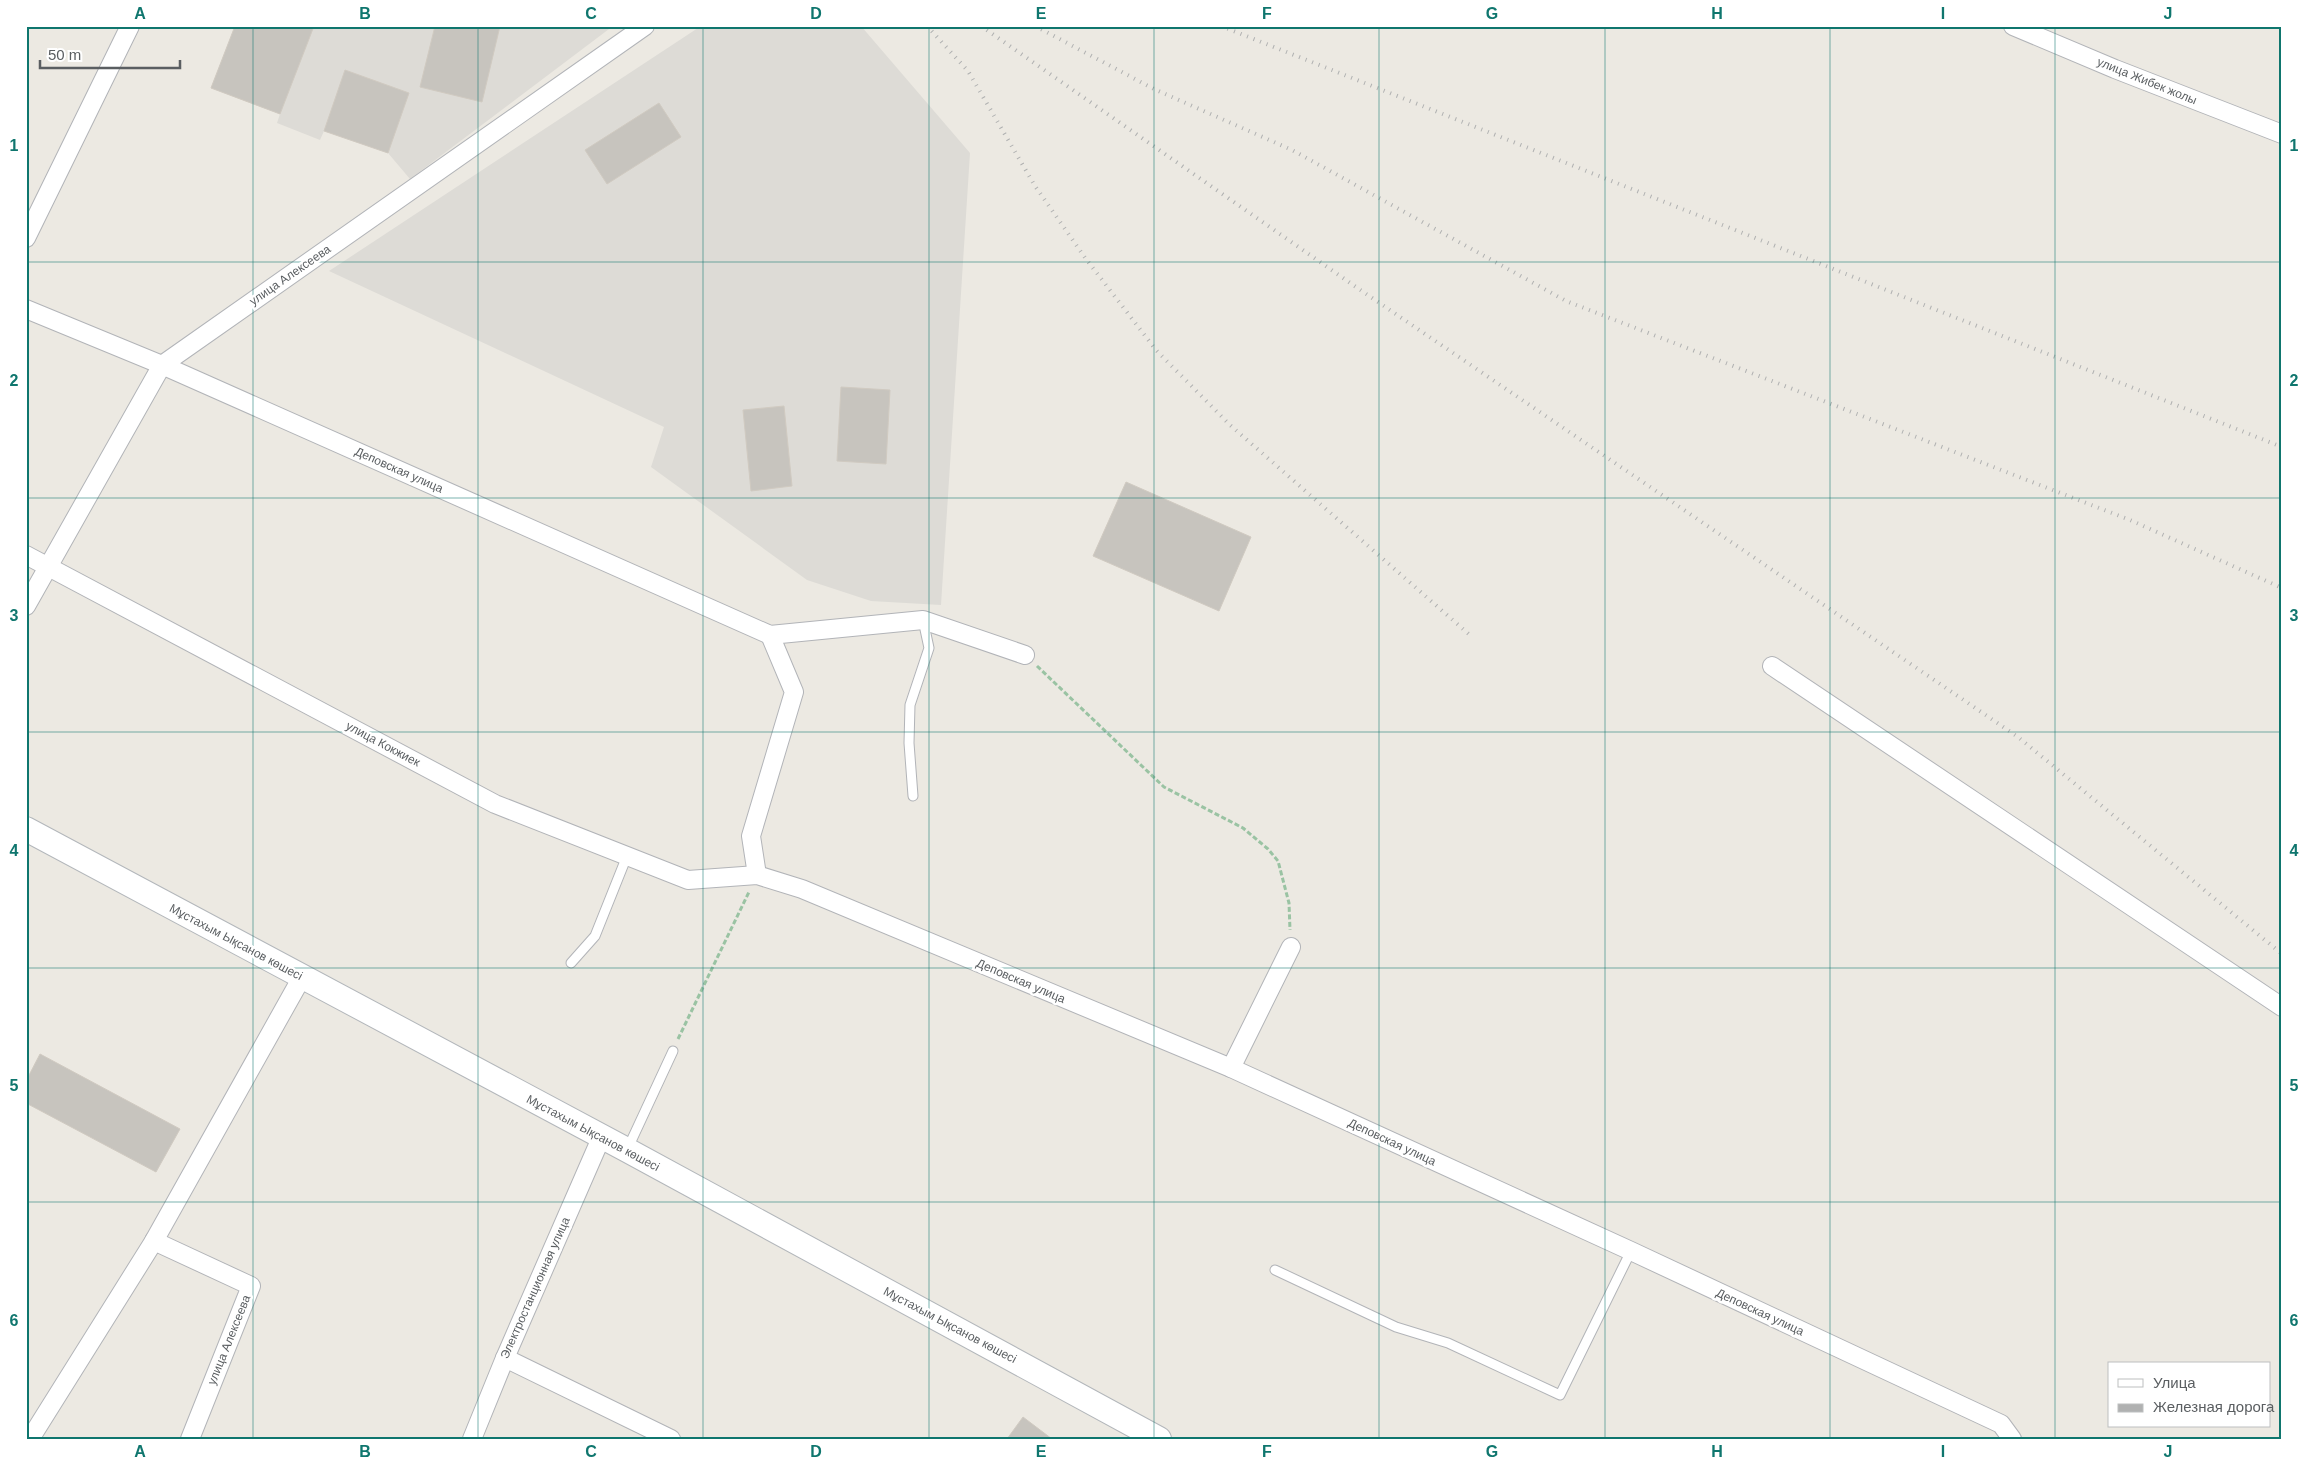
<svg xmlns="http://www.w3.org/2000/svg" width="2308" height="1465" font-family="Arial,sans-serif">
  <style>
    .industrial { fill: #dddbd6 }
    .building { fill: #c7c4be; stroke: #d0cac1 }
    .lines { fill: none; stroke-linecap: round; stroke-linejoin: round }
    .lane-casing { stroke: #b2b4b8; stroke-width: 11 }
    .street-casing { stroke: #b2b4b8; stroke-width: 20 }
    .secondary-casing { stroke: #b3b7bb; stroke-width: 26 }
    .path { stroke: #9ac3a3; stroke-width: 3; stroke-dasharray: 5 2.5; stroke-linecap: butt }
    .lane { stroke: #fff; stroke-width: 9 }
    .street { stroke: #fff; stroke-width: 18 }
    .secondary { stroke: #fff; stroke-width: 24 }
    .rail { stroke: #b0b1b1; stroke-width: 4; stroke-dasharray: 1 6; stroke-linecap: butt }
    .grid { fill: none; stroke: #0f766e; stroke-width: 1; stroke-opacity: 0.55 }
    .labels { text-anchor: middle; stroke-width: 5; stroke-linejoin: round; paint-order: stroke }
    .street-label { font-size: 12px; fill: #5a5e61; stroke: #fff }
    .neatline { fill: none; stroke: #0f766e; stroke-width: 2 }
    .grid-label { font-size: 16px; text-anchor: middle; font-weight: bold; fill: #0f766e }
  </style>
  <rect width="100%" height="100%" fill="#ece9e2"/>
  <g class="industrial">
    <path d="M 235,26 L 613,26 L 410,179 L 388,153 L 324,131 L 320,140 L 277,123 L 280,114 L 211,88 Z"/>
    <path d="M 701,26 L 861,26 L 970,153 L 941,605 L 871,601 L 807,580 L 651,467 L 664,427 L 329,271 Z"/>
  </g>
  <g class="building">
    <path d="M 235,26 L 314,26 L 280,114 L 211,88 Z"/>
    <path d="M 435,26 L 500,26 L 482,102 L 420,87 Z"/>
    <path d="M 345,70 L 409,93 L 388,153 L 324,131 Z"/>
    <path d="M 659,103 L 681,137 L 607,184 L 585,150 Z"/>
    <path d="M 841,387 L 890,390 L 886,464 L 837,461 Z"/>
    <path d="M 784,406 L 792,486 L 751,491 L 743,410 Z"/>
    <path d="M 1126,482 L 1251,537 L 1219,611 L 1093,556 Z"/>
    <path d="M 40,1054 L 180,1129 L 156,1172 L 26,1103 L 26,1081 Z"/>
    <path d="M 1023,1417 L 1052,1439 L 1007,1439 Z"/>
  </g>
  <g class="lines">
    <defs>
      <g id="lane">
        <path d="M 913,796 L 909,743 L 910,705 L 929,648 L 923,620"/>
        <path d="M 571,963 L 595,936 L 627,856"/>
        <path d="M 627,1150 L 673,1051"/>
        <path d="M 1275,1270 L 1396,1327 L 1448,1343 L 1560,1395 L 1631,1251"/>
      </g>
      <g id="street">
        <path d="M 2013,26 L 2115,69 L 2282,134"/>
        <path d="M 26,238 L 130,26"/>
        <path d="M 26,309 L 162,365 L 770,635 L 923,620 L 1025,655"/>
        <path d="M 26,555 L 495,804 L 688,880 L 757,875 L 802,889 L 1231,1068 L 1631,1251 L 2001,1424 L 2012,1439"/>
        <path d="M 26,606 L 162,365 L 645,26"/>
        <path d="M 1772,666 L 2282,1007"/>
        <path d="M 757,875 L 751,836 L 794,692 L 770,635"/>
        <path d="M 1231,1068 L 1291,947"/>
        <path d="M 154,1241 L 251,1286 L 190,1439"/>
        <path d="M 505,1358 L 671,1439"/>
        <path d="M 30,1439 L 154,1241 L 302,977"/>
        <path d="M 472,1439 L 505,1358 L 601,1138"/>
      </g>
      <path id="secondary" d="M 26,829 L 627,1150 L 1159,1439"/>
    </defs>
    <use href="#lane" class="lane-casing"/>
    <use href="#street" class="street-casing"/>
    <use href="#secondary" class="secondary-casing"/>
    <g class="path">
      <path d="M 1037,666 L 1164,787 L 1243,828 L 1268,849 L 1278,861 L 1289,903 L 1290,930"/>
      <path d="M 678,1039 L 749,892"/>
    </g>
    <use href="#lane" class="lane"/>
    <use href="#street" class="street"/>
    <use href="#secondary" class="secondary"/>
    <g class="rail">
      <path d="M 927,26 L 968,71 L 1035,186 L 1086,259 L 1156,350 L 1230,425 L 1471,636"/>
      <path d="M 981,26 L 1356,287 L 2018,737 L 2282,954"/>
      <path d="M 1035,26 L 1154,89 L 1292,150 L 1566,301 L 2130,520 L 2282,588"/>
      <path d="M 1221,26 L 2282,447"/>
    </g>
  </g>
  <path class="grid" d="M 253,26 L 253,1439M 478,26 L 478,1439M 703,26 L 703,1439M 929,26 L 929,1439M 1154,26 L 1154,1439M 1379,26 L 1379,1439M 1605,26 L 1605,1439M 1830,26 L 1830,1439M 2055,26 L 2055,1439M 26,262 L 2282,262M 26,498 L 2282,498M 26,732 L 2282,732M 26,968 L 2282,968M 26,1202 L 2282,1202"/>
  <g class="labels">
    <g class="street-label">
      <text transform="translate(2147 81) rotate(22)" y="4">улица Жибек жолы</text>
      <text transform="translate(290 275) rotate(-35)" y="4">улица Алексеева</text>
      <text transform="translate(399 470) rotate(24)" y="4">Деповская улица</text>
      <text transform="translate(383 744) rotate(28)" y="4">улица Кокжиек</text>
      <text transform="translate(236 942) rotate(28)" y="4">Мұстахым Ықсанов көшесі</text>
      <text transform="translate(1021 981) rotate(23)" y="4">Деповская улица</text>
      <text transform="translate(593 1133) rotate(28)" y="4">Мұстахым Ықсанов көшесі</text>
      <text transform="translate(1392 1142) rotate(25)" y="4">Деповская улица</text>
      <text transform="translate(535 1288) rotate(-66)" y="4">Электростанционная улица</text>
      <text transform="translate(1760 1312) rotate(25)" y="4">Деповская улица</text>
      <text transform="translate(950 1325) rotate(28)" y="4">Мұстахым Ықсанов көшесі</text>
      <text transform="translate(229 1340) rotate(-68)" y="4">улица Алексеева</text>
    </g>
  </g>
  <rect width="2308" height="1465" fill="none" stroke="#ffffff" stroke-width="55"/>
  <rect x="2108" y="1362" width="162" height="65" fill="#ffffff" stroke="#bdbfc0"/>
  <rect x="2118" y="1379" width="25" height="8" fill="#ffffff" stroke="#bdbfc0"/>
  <text x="2153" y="1388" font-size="15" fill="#5a5e61">Улица</text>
  <rect x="2118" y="1404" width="25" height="8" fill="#b0b1b1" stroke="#bdbfc0"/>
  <text x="2153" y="1412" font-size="15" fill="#5a5e61">Железная дорога</text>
  <path d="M40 60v8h140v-8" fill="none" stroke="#5a5e61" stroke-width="2.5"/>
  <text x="48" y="60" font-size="15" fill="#5a5e61" stroke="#ffffff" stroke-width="4" paint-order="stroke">50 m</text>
  <rect x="28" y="28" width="2252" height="1410" class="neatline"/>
  <g class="grid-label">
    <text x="140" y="19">A</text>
    <text x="365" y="19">B</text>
    <text x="591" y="19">C</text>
    <text x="816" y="19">D</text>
    <text x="1041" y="19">E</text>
    <text x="1267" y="19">F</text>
    <text x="1492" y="19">G</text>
    <text x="1717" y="19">H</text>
    <text x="1943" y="19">I</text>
    <text x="2168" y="19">J</text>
    <text x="14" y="151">1</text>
    <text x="2294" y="151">1</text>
    <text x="14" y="386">2</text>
    <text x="2294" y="386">2</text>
    <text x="14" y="621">3</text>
    <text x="2294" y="621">3</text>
    <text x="14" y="856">4</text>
    <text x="2294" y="856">4</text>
    <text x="14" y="1091">5</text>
    <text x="2294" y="1091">5</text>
    <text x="14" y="1326">6</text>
    <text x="2294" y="1326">6</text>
    <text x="140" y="1457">A</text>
    <text x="365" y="1457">B</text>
    <text x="591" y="1457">C</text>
    <text x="816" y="1457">D</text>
    <text x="1041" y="1457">E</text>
    <text x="1267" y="1457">F</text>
    <text x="1492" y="1457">G</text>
    <text x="1717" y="1457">H</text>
    <text x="1943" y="1457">I</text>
    <text x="2168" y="1457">J</text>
  </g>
</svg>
